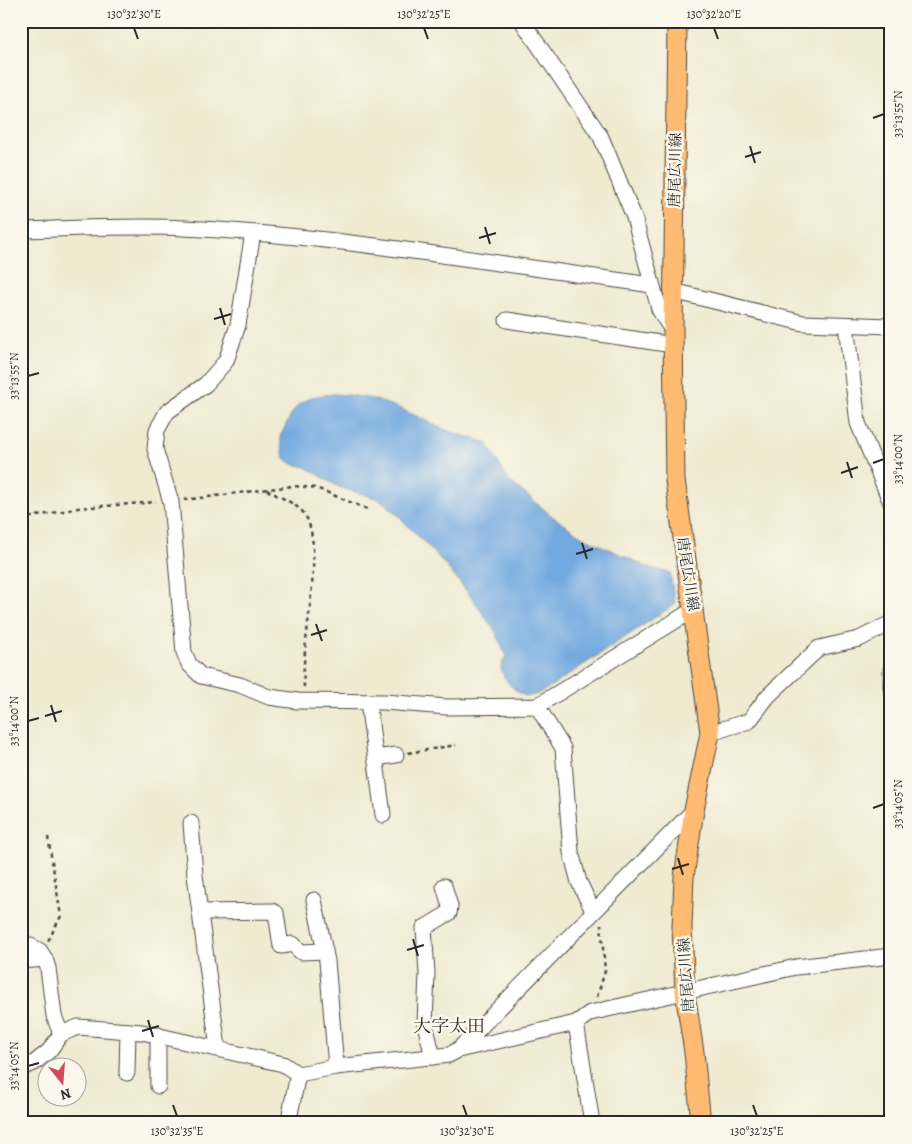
<svg xmlns="http://www.w3.org/2000/svg" width="912" height="1144" font-family="Alegreya,'Noto Serif JP',serif">
  <style>
    .water { fill: #72a9e0; stroke: #4e6a86 }
    .lines { fill: none; stroke-linecap: round; stroke-linejoin: round }
    .minor-casing { stroke: #484844; stroke-width: 17 }
    .major-casing { stroke: #484844; stroke-width: 21 }
    .path { stroke: #484844; stroke-width: 2.5; stroke-dasharray: 4 4; stroke-linecap: butt }
    .minor { stroke: #fff; stroke-width: 15 }
    .major { stroke: #febb71; stroke-width: 19 }
    .ticks { fill: none; stroke: #2b2b2b; stroke-width: 2 }
    .labels { text-anchor: middle; stroke-width: 5; stroke-linejoin: round; paint-order: stroke }
    .street-label { font-size: 15px; fill: #2b2b2b; stroke: #fbf7ec }
    .quarter-label { font-size: 18px; fill: #2b2b2b; stroke: #fbf7ec }
    .neatline { fill: none; stroke: #2b2b2b; stroke-width: 2 }
    .ticks-label { font-size: 12px; text-anchor: middle; fill: #2b2b2b }
  </style>
  <rect width="100%" height="100%" fill="#fbf7ec"/>
  <filter id="ink" filterUnits="userSpaceOnUse"><feTurbulence type="fractalNoise" baseFrequency=".02" numOctaves="2"/><feDisplacementMap in="SourceGraphic" scale="10" xChannelSelector="R" yChannelSelector="G"/><feConvolveMatrix kernelMatrix="1 2 1 2 8 2 1 2 1" color-interpolation-filters="sRGB"/></filter>
  <filter id="wash" filterUnits="userSpaceOnUse"><feTurbulence type="fractalNoise" baseFrequency=".0096" numOctaves="4" result="noise"/><feDisplacementMap in="SourceGraphic" scale="20" xChannelSelector="R" yChannelSelector="G"/><feGaussianBlur stdDeviation="1.12" result="paint"/><feColorMatrix in="noise" values="0 0 0 0 0 0 0 0 0 0 0 0 0 0 0 0 0 1.4 0 .05"/><feComposite in="paint" operator="in"/></filter>
  <g filter="url(#wash)">
    <rect width="100%" height="100%" fill="#efead0"/>
    <path class="water" d="M 333,394 C 382,396 404,411 446,430 C 460,436 474,438 487,443 L 508,480 L 552,516 L 581,536 L 647,567 L 670,573 L 675,604 L 550,687 C 543,691 536,696 527,696 C 517,695 502,678 501,668 C 501,664 504,660 506,657 L 497,634 L 472,598 L 443,562 L 395,512 L 379,499 L 339,487 L 306,467 L 291,463 L 284,457 L 280,437 L 292,413 L 299,404 L 311,397 Z"/>
  </g>
  <g filter="url(#ink)">
    <g class="lines">
      <defs>
        <g id="minor">
          <path d="M 522,21 L 601,137 L 634,217 L 659,309 L 673,332"/>
          <path d="M 21,230 C 75,229 130,225 184,228 C 340,236 497,264 652,285"/>
          <path d="M 253,233 L 238,325 L 226,361 L 206,384 L 167,412 L 157,430 L 155,449 L 171,502 L 184,652 L 189,664 L 201,676 L 240,685 L 269,697 L 298,701 L 384,702 L 447,707 L 537,706 L 693,610"/>
          <path d="M 673,291 L 803,323 L 891,326"/>
          <path d="M 507,320 L 673,345"/>
          <path d="M 846,325 L 858,423 L 891,503"/>
          <path d="M 891,670 L 891,689"/>
          <path d="M 368,702 L 383,815"/>
          <path d="M 537,706 L 563,748 L 571,852 L 579,882 L 593,911"/>
          <path d="M 710,733 L 749,721 L 768,696 L 819,648 L 859,639 L 891,623"/>
          <path d="M 376,758 L 396,755"/>
          <path d="M 191,823 L 195,875 L 218,1048"/>
          <path d="M 314,900 L 327,961 L 336,1067"/>
          <path d="M 200,912 L 272,911 L 276,913 L 281,946 L 293,944 L 301,952 L 325,951"/>
          <path d="M 21,941 L 40,951 L 45,959 L 48,968 L 54,1016 L 61,1034"/>
          <path d="M 21,961 L 45,959"/>
          <path d="M 576,1023 L 592,1123"/>
          <path d="M 458,1050 L 576,1023 L 590,1013 L 796,967 L 891,956"/>
          <path d="M 433,1057 L 425,1024 L 427,973 L 424,928 L 449,913 L 450,906 L 444,886"/>
          <path d="M 21,1068 L 34,1063 L 49,1051 L 61,1034 L 78,1027 L 142,1032 L 283,1064 L 298,1074 L 336,1067 L 449,1055 L 458,1050 L 694,810"/>
          <path d="M 127,1073 L 128,1031"/>
          <path d="M 158,1086 L 158,1035"/>
          <path d="M 293,1123 L 290,1114 L 298,1074"/>
        </g>
        <path id="major" d="M 677,21 L 673,332 L 675,480 L 710,733 L 694,810 L 684,877 L 682,927 L 685,993 L 694,1052 L 701,1123"/>
      </defs>
      <use href="#minor" class="minor-casing"/>
      <use href="#major" class="major-casing"/>
      <g class="path">
        <path d="M 267,490 C 279,497 298,504 305,515 C 326,548 300,645 304,687"/>
        <path d="M 184,500 L 293,486 L 316,488 L 367,509"/>
        <path d="M 21,519 L 78,508 L 156,502"/>
        <path d="M 408,753 L 456,745"/>
        <path d="M 48,837 L 61,916 L 48,941"/>
        <path d="M 597,997 L 605,971 L 601,924"/>
      </g>
      <use href="#minor" class="minor"/>
      <use href="#major" class="major"/>
    </g>
  </g>
  <path class="ticks" d="M 134,28 L 138,39M 424,28 L 428,39M 714,28 L 718,39M 873,118 L 884,114M 750,146 L 755,163M 745,157 L 761,152M 485,227 L 490,244M 479,238 L 496,233M 220,308 L 225,325M 214,319 L 231,314M 28,376 L 39,373M 847,462 L 852,478M 873,463 L 884,459M 841,473 L 858,467M 582,543 L 587,559M 576,554 L 593,549M 316,624 L 322,641M 311,635 L 327,630M 51,705 L 56,722M 45,716 L 62,711M 28,721 L 39,718M 873,808 L 884,804M 678,858 L 683,875M 672,869 L 689,864M 413,939 L 418,956M 407,950 L 424,945M 148,1020 L 153,1037M 142,1031 L 159,1026M 28,1066 L 39,1063M 173,1105 L 177,1116M 463,1105 L 467,1116M 753,1105 L 757,1116"/>
  <g class="labels">
    <g class="street-label">
      <text transform="translate(675 170) rotate(-89)" y="5">唐尾広川線</text>
      <text transform="translate(688 574) rotate(81)" y="5">唐尾広川線</text>
      <text transform="translate(686 975) rotate(-94)" y="5">唐尾広川線</text>
    </g>
    <g class="quarter-label">
      <text x="449" y="1032">大字太田</text>
    </g>
  </g>
  <rect width="912" height="1144" fill="none" stroke="#fbf7ec" stroke-width="55"/>
  <g transform="translate(62 1082) rotate(163)"><circle r="24" fill="#fbf7ec" stroke="#a8a59f"/>
  <path d="M0-4L9 19L0 12L-9 19Z" fill="#d1495b"/>
  <text y="-8" font-size="14" font-weight="bold" text-anchor="middle" fill="#2b2b2b">N</text>
  </g>
  <rect x="28" y="28" width="856" height="1088" class="neatline"/>
  <g class="ticks-label">
    <text x="134" y="18">130°32'30"E</text>
    <text x="424" y="18">130°32'25"E</text>
    <text x="714" y="18">130°32'20"E</text>
    <text transform="translate(898 114) rotate(-90)" y="4">33°13'55"N</text>
    <text transform="translate(14 376) rotate(-90)" y="4">33°13'55"N</text>
    <text transform="translate(898 459) rotate(-90)" y="4">33°14'00"N</text>
    <text transform="translate(14 721) rotate(-90)" y="4">33°14'00"N</text>
    <text transform="translate(898 804) rotate(-90)" y="4">33°14'05"N</text>
    <text transform="translate(14 1066) rotate(-90)" y="4">33°14'05"N</text>
    <text x="177" y="1135">130°32'35"E</text>
    <text x="467" y="1135">130°32'30"E</text>
    <text x="757" y="1135">130°32'25"E</text>
  </g>
</svg>
